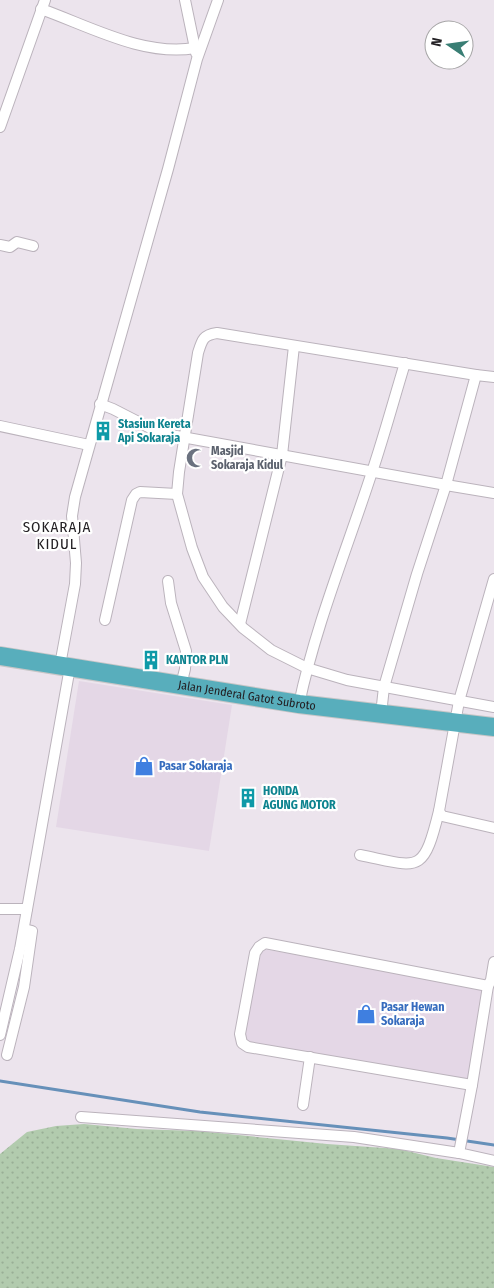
<svg xmlns="http://www.w3.org/2000/svg" width="494" height="1288" font-family="'Fira Sans Condensed',sans-serif">
  <style>
    .built { fill: #e4d7e6 }
    .grass { fill: url(#grass-dots) }
    .lines { fill: none; stroke-linecap: round; stroke-linejoin: round }
    .stream { stroke: #6690b9; stroke-width: 3 }
    .minor-casing { stroke: #bbb3bc; stroke-width: 12 }
    .trunk-casing { stroke: #c6c5c6; stroke-width: 20 }
    .minor { stroke: #fff; stroke-width: 10 }
    .trunk { stroke: #58aebc; stroke-width: 18 }
    .labels { text-anchor: middle; stroke-width: 4.5; stroke-linejoin: round; paint-order: stroke }
    .culture-label { font-size: 12px; font-weight: bold; fill: #0d838f; stroke: #fff; text-anchor: start }
    .worship-label { font-size: 12px; font-weight: bold; fill: #5b616d; stroke: #fff; text-anchor: start }
    .street-label { font-size: 12px; fill: #232024; stroke: #fff }
    .shop-label { font-size: 12px; font-weight: bold; fill: #366cbe; stroke: #fff; text-anchor: start }
    .quarter-label { font-size: 15px; letter-spacing: 1px; fill: #232024; stroke: #fff }
  </style>
  <defs>
    <pattern id="grass-dots" width="8" height="8" patternUnits="userSpaceOnUse" patternTransform="scale(1.25)"><rect width="8" height="8" fill="#b2cbae"/><path d="M2 2h.1M6 6h.1" fill="none" stroke="#99ae96" stroke-width="1.8" stroke-linecap="round"/></pattern>
  </defs>
  <rect width="100%" height="100%" fill="#ece4ed"/>
  <g class="built">
    <path d="M 79,681 L 232,705 L 209,851 L 56,827 Z"/>
    <path d="M 262,949 L 488,986 L 473,1083 L 243,1041 Z"/>
  </g>
  <path class="grass" d="M 84,1124 L 137,1129 L 198,1131 L 327,1144 L 399,1149 L 436,1158 L 494,1167 L 494,1288 L 0,1288 L 0,1154 L 27,1132 L 56,1126 Z"/>
  <g class="lines">
    <path class="stream" d="M 0,1081 L 200,1112 L 447,1138 L 494,1145"/>
    <defs>
      <g id="minor">
        <path d="M 185,0 L 196,53"/>
        <path d="M 41,9 C 89,26 144,57 195,48"/>
        <path d="M 0,127 L 45,0"/>
        <path d="M 0,245 L 10,247 L 17,242 L 33,246"/>
        <path d="M 476,375 L 217,333 C 203,335 202,340 198,353 L 179,472 L 177,494 L 192,548 L 203,577 L 223,607 L 243,628 L 271,650 L 307,668 L 347,680 L 494,707"/>
        <path d="M 100,404 L 113,409 L 160,433 L 446,485 L 476,375 L 494,377"/>
        <path d="M 0,426 L 89,445"/>
        <path d="M 494,579 L 459,701 L 439,811 L 442,816 L 494,828"/>
        <path d="M 168,581 L 171,603 L 186,651 L 185,669 L 181,685"/>
        <path d="M 105,620 L 132,500 L 136,494 L 140,492 L 177,494"/>
        <path d="M 240,624 L 282,455 L 294,346"/>
        <path d="M 60,665 L 75,584 L 76,563 L 72,516 L 75,497 L 168,169 L 197,59 L 218,0"/>
        <path d="M 299,704 C 316,624 347,549 372,472 C 384,436 394,399 405,363"/>
        <path d="M 381,714 L 384,687 L 417,574 L 446,485 L 494,493"/>
        <path d="M 360,855 C 419,867 423,876 439,811"/>
        <path d="M 0,909 L 27,909"/>
        <path d="M 0,1035 L 20,949 L 70,667"/>
        <path d="M 7,1055 L 24,987 L 32,931 L 24,929"/>
        <path d="M 472,1085 L 248,1047 L 242,1043 L 240,1034 L 255,953 L 259,947 L 265,943 L 488,986"/>
        <path d="M 303,1105 L 310,1057"/>
        <path d="M 81,1117 L 354,1137 L 459,1153 L 494,1161"/>
        <path d="M 459,1153 L 472,1085 L 488,986 L 491,980 L 494,962"/>
      </g>
      <g id="trunk">
        <path id="s1" d="M 0,656 L 299,704 L 494,727"/>
      </g>
    </defs>
    <use href="#minor" class="minor-casing"/>
    <use href="#trunk" class="trunk-casing"/>
    <use href="#minor" class="minor"/>
    <use href="#trunk" class="trunk"/>
  </g>
  <defs>
    <symbol id="building-bare" viewBox="-9 -9 18 18"><path d="M-4-6H4V6H1V3H-1V6H-4ZM-2.5-4.3h1.7v1.8h-1.7ZM.8-4.3h1.7v1.8H.8ZM-2.5-1h1.7V.8h-1.7ZM.8-1h1.7V.8H.8Z" fill="#0f9aa8" stroke="#fff" stroke-width="2.5" paint-order="stroke"/></symbol>
    <symbol id="mosque-bare" viewBox="-9 -9 18 18"><path d="M3.5-4.9A6 6 0 1 0 3.5 4.9A5 5 0 1 1 3.5-4.9Z" fill="#6b7280" stroke="#fff" stroke-width="2.5" paint-order="stroke"/></symbol>
    <symbol id="shop-bare" viewBox="-9 -9 18 18"><path d="M-5-2.5h2.3a2.7 3.5 0 0 1 5.4 0H5L5.5 6h-11ZM-1.5-2.5h3a1.5 2.3 0 0 0-3 0Z" fill="#3f7fe0" stroke="#fff" stroke-width="2.5" paint-order="stroke"/></symbol>
  </defs>
  <g fill-rule="evenodd">
    <use href="#building-bare" x="89" y="417" width="28" height="28"/>
    <use href="#mosque-bare" x="182" y="444" width="28" height="28"/>
    <use href="#building-bare" x="137" y="646" width="28" height="28"/>
    <use href="#shop-bare" x="130" y="752" width="28" height="28"/>
    <use href="#building-bare" x="234" y="784" width="28" height="28"/>
    <use href="#shop-bare" x="352" y="1000" width="28" height="28"/>
  </g>
  <g class="labels">
    <g class="culture-label">
      <text x="118" y="428">Stasiun Kereta<tspan x="118" dy="14">Api Sokaraja</tspan></text>
      <text x="166" y="664">KANTOR PLN</text>
      <text x="263" y="795">HONDA<tspan x="263" dy="14">AGUNG MOTOR</tspan></text>
    </g>
    <g class="worship-label">
      <text x="211" y="455">Masjid<tspan x="211" dy="14">Sokaraja Kidul</tspan></text>
    </g>
    <g class="street-label">
      <text dy="4" stroke="none"><textPath href="#s1" startOffset="250">Jalan Jenderal Gatot Subroto</textPath></text>
    </g>
    <g class="shop-label">
      <text x="159" y="770">Pasar Sokaraja</text>
      <text x="381" y="1011">Pasar Hewan<tspan x="381" dy="14">Sokaraja</tspan></text>
    </g>
    <g class="quarter-label">
      <text x="57" y="532">SOKARAJA<tspan x="57" dy="17">KIDUL</tspan></text>
    </g>
  </g>
  <g transform="translate(449 45) rotate(283)"><circle r="24" fill="#ffffff" stroke="#a7a6a7"/>
  <path d="M0-4L9 19L0 12L-9 19Z" fill="#397e74"/>
  <text y="-8" font-size="14" font-weight="bold" text-anchor="middle" fill="#232024">N</text>
  </g>
</svg>
